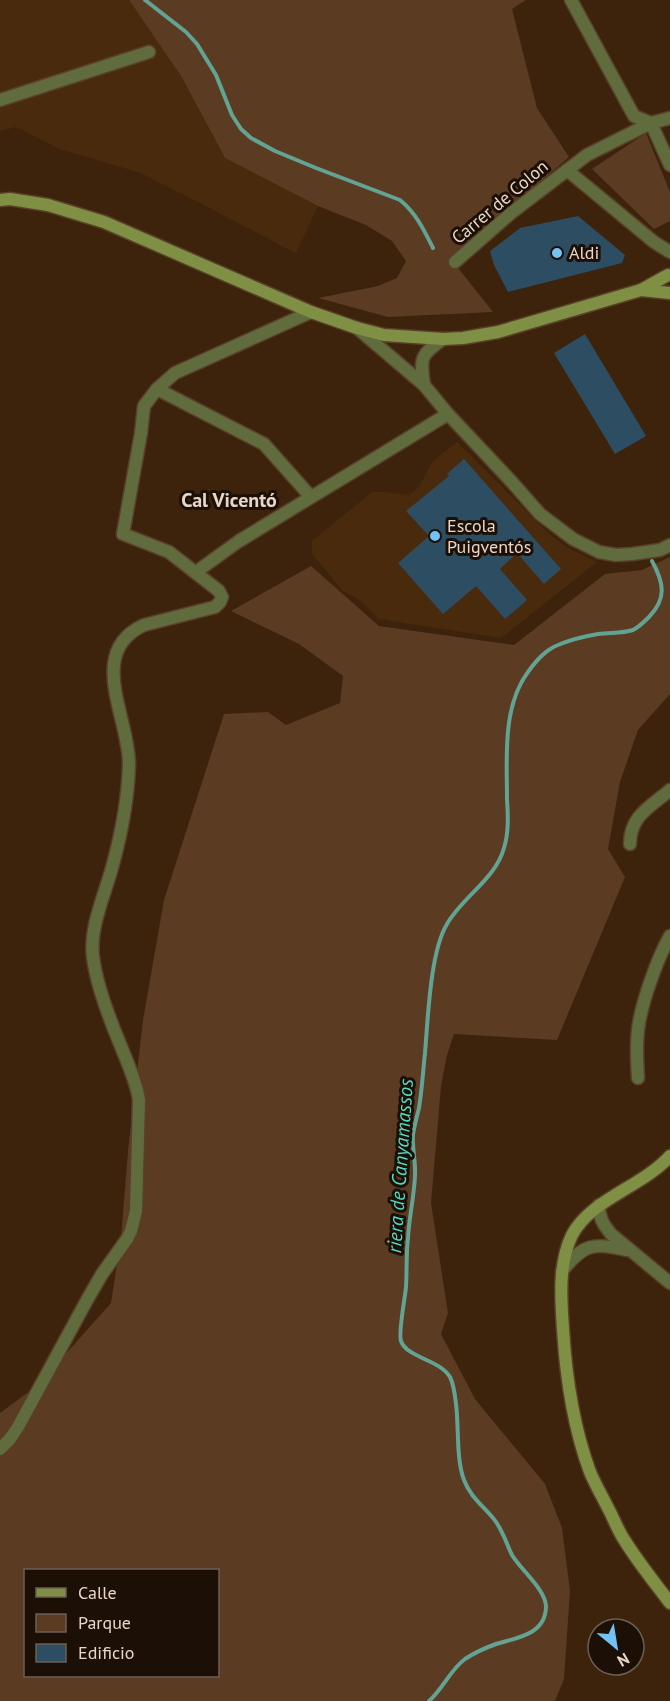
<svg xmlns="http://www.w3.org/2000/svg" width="670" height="1701" font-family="'PT Sans',sans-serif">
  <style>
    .built { fill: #4a2a0c }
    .green { fill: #5b3b21; fill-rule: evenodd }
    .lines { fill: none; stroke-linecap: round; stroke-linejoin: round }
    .stream { stroke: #63a394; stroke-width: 4 }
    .building { fill: #2d4d63 }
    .street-casing { stroke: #584029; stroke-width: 15 }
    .secondary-casing { stroke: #584029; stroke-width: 15 }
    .street { stroke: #616c3e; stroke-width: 12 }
    .secondary { stroke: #7f9044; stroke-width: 12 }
    .poi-dot { fill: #73c1f5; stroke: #1b0f06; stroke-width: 2 }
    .labels { text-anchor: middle; stroke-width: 6; stroke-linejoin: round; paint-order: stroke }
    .street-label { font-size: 18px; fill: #e8d6c9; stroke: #1b0f06 }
    .poi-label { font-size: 18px; fill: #e8d6c9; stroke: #1b0f06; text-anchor: start }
    .neighbourhood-label { font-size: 20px; font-weight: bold; fill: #e8d6c9; stroke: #1b0f06 }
    .water-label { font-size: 20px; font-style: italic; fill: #52dac4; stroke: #1b0f06 }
  </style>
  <rect width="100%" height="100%" fill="#3d230b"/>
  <g class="built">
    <path d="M 0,0 L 129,0 L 181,76 L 225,158 L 318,206 L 296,253 L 141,173 L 59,149 L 16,127 L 0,131 Z"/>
    <path d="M 457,442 L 546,531 L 566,547 L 597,562 L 501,638 L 379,619 L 361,601 L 343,591 L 312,554 L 312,541 L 372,492 L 385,492 L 409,495 L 418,488 L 433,461 Z"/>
  </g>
  <g class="green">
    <path d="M 129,0 L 526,0 L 512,9 L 537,108 L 569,157 L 451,259 L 493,312 L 388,317 L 318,298 L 378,286 L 397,278 L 406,261 L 392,241 L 366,225 L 318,206 L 225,158 L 181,76 Z"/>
    <path d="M 646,133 L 670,192 L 670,221 L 654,229 L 592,169 Z"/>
    <path d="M 670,557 L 670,694 L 638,730 L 620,782 L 608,849 L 625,877 L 557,1040 L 454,1034 L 447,1055 L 441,1086 L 431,1203 L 448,1313 L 441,1334 L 475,1399 L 545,1484 L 562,1528 L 570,1591 L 564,1679 L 555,1701 L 0,1701 L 0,1413 L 38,1385 L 111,1303 L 121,1238 L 128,1151 L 143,1020 L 164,900 L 224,714 L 268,712 L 286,725 L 340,703 L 343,676 L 299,644 L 231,611 L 311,566 L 379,626 L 514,645 L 605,574 L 642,570 ZM 26,1570 L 218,1570 L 218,1676 L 26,1676 Z"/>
  </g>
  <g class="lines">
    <g class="stream">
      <path d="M 145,0 L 186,32 L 197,44 L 216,75 L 232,115 L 241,129 L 251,138 L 275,151 L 316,168 L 400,200 C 416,213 424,230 433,248"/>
      <path d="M 429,1701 C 443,1689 450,1670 465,1659 C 474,1653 485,1648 496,1644 C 516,1638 546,1635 546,1606 C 545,1589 521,1570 512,1555 C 506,1543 502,1528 493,1518 C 482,1505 470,1496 464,1480 C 456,1459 459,1427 456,1404 C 455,1395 454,1385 450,1377 C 439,1359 407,1358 401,1341 C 398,1334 405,1298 406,1287 C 407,1271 406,1254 408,1238 C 409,1218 414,1197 415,1176 C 416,1163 412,1148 413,1135 C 414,1126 417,1117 419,1108 C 422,1090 423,1071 425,1053 C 428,1019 430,952 447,924 C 463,896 495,880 504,848 C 509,832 508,815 507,799 C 507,758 502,707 528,672 C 536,661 545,650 558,645 C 570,640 586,636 598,634 C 610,632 621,634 633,630 C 639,627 644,622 649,617 C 667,598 664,583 652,561"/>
    </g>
  </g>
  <g class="building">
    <path d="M 578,216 L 625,255 L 622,263 L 508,292 L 494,265 L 490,251 L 520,228 Z"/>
    <path d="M 585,334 L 646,436 L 615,454 L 554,353 Z"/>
    <path d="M 464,459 L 561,569 L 544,584 L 517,553 L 500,569 L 527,600 L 505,619 L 476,586 L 443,614 L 398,563 L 429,536 L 406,511 L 449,476 L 447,474 Z"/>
  </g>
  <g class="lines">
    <defs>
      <g id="street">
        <path d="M 571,0 L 634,116 L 651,123 L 670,165"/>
        <path d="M 0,100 L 149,52"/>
        <path d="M 567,170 L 654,242 L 670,252"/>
        <path d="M 455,262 L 511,213 L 587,155 L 651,123 L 670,118"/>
        <path d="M 357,328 L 424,385 L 448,414 L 510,480 L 540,514 L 573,539 L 599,552 L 616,555 L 632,554 L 660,550 L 670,545"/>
        <path d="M 424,385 C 420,358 420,355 443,339"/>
        <path d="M 157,389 L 264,444 L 311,497"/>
        <path d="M 196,572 L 239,541 L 448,414"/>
        <path d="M 630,844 C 630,816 650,807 670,790"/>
        <path d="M 638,1078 C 637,1062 636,1047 638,1030 C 641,1004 657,959 670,936"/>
        <path d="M 599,1205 C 599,1218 603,1224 611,1234 L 670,1283"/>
        <path d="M 562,1271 C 584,1243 593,1243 627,1250"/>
        <path d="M 0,1449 L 10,1439 L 18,1427 L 87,1300 L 102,1274 L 127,1239 L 131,1231 L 136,1211 L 139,1100 C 136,1080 127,1062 120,1044 C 110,1020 96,982 93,957 C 89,927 106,892 113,864 C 122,831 128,799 129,765 C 130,719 85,652 144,625 L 215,607 L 220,602 L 222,597 L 219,591 L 169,552 L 123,534 L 141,433 L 144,406 L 157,389 L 175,373 L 311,312"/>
      </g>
      <g id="secondary">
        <path d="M 0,200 L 10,199 L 48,205 L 104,222 L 311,312 L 357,328 L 384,335 L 443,339 L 463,338 L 498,332 L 641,290 L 668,275"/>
        <path d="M 641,290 L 670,293"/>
        <path d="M 670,1156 C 642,1187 591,1199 572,1235 C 558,1264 561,1299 563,1329 C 566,1378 573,1426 590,1472 C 595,1484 602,1496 608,1508 C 614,1519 618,1531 625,1541 C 638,1562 655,1583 670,1603"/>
      </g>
    </defs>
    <use href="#street" class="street-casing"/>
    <use href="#secondary" class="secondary-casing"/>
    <use href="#street" class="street"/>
    <use href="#secondary" class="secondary"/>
  </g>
  <g class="poi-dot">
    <circle cx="557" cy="253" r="6"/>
    <circle cx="435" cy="536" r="6"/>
  </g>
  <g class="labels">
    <g class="street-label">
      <text transform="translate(500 202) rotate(-40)" y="6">Carrer de Colon</text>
    </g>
    <g class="poi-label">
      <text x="569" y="259">Aldi</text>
      <text x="447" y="532">Escola<tspan x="447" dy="21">Puigventós</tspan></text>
    </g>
    <g class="neighbourhood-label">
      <text x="229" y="507">Cal Vicentó</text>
    </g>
    <g class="water-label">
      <text transform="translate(400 1166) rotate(-86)" y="7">riera de Canyamassos</text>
    </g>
  </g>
  <rect x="24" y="1569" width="195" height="108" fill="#1b0f06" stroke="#6d5f54" stroke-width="1.5"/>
  <rect x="36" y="1588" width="30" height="9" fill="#7f9044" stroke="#6d5f54" stroke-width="1.5"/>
  <text x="78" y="1599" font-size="18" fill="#e8d6c9">Calle</text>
  <rect x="36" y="1614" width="30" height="18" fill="#5b3b21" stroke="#6d5f54" stroke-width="1.5"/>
  <text x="78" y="1629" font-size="18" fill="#e8d6c9">Parque</text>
  <rect x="36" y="1644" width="30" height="18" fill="#2d4d63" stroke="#6d5f54" stroke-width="1.5"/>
  <text x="78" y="1659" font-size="18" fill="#e8d6c9">Edificio</text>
  <g transform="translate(616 1647) rotate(150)"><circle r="28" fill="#1b0f06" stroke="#6d5f54" stroke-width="1.5"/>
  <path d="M0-4.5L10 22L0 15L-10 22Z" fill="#73c1f5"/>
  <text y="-9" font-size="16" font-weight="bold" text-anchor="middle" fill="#e8d6c9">N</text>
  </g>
</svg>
